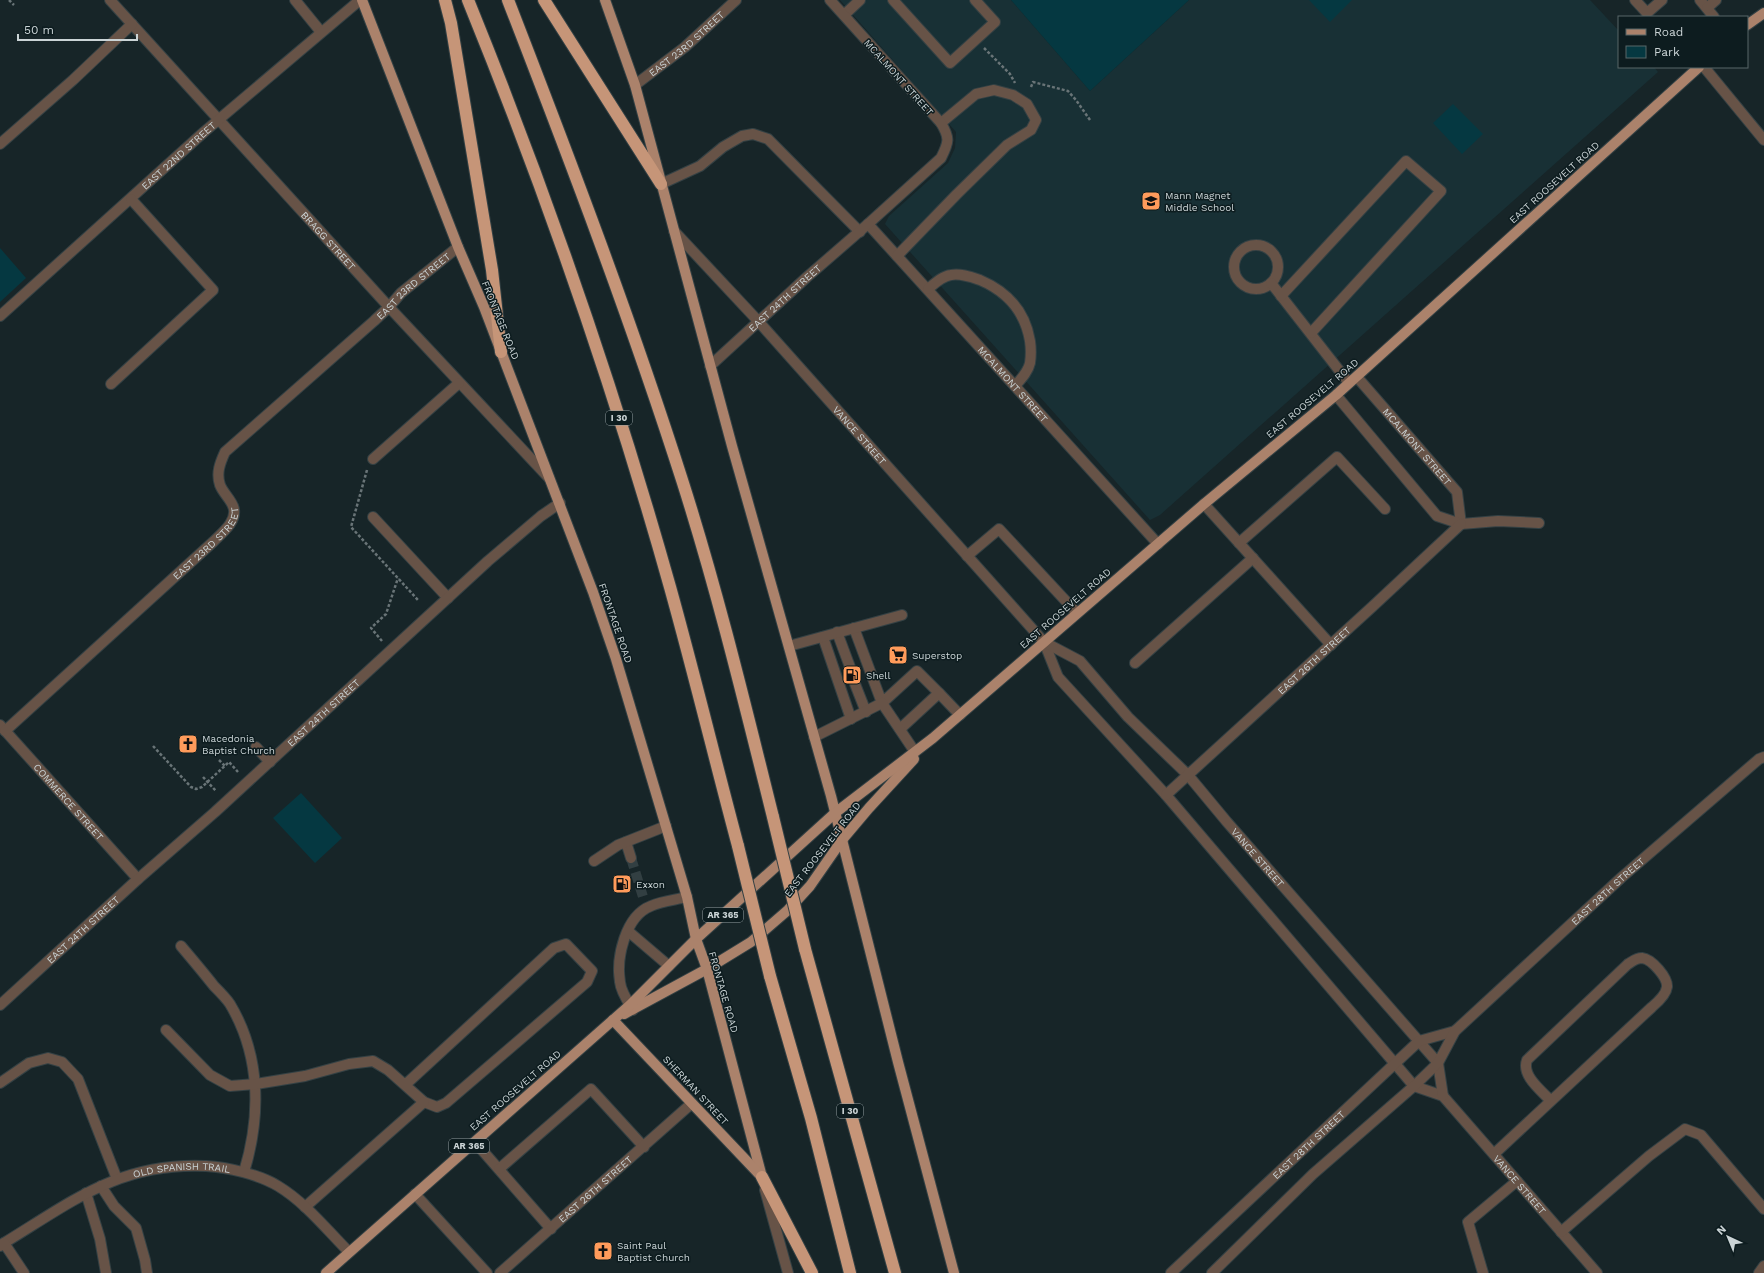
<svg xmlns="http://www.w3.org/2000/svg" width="1764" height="1273" font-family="'Work Sans',sans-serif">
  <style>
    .built { fill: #183035 }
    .green { fill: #053841 }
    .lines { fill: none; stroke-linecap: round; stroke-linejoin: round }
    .minor-tunnel { stroke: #323f42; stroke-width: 10; stroke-dasharray: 10 5; stroke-linecap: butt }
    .minor-casing { stroke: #344144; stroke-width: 12 }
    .major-casing { stroke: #344144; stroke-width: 12 }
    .highway-casing { stroke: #344144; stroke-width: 14 }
    .path { stroke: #697477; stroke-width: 2.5; stroke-dasharray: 3 2; stroke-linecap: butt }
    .minor { stroke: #675347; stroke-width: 10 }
    .major { stroke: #ab826b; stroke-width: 10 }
    .highway { stroke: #c69578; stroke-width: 12 }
    .highway-bridge-casing { stroke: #344144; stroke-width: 14; stroke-linecap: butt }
    .highway-bridge { stroke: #c69578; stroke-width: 12 }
    .labels { text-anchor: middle; stroke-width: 3; stroke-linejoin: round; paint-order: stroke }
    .shield { fill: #0d1c1f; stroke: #929d9f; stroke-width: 1 }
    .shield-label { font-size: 9px; font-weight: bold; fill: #cbd4d6 }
    .street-label { font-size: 10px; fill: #cbd4d6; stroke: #0d1c1f }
    .poi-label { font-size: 10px; fill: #cbd4d6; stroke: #0d1c1f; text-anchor: start }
  </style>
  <rect width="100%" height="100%" fill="#172528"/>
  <path class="built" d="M 840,0 L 1011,0 L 1090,91 L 1189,0 L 1590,0 L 1619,31 L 1619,67 L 1654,67 L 1658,72 L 1160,515 L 1150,520 L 885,224 L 889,216 L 948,163 L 955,148 L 956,132 Z"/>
  <g class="green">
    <path d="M 1011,0 L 1189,0 L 1090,91 Z"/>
    <path d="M 1309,0 L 1352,0 L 1330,22 Z"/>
    <path d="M 1453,104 L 1483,134 L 1462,154 L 1433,123 Z"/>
    <path d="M 0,248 L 26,278 L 0,302 Z"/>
    <path d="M 301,793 L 342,838 L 315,863 L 273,818 Z"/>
  </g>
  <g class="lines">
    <g class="minor-tunnel">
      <path d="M 850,667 L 855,684"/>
      <path d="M 631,858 L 644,900"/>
    </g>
    <defs>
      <g id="minor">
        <path id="s1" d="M 110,0 L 389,307 L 549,478"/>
        <path d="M 295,0 L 321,32"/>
        <path d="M 893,0 L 950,63 L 995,22 L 975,0"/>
        <path d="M 1635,0 L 1647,13 L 1662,0"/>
        <path d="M 1700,0 L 1714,17"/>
        <path d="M 1707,8 L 1716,0"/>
        <path d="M 844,15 L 860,0"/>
        <path d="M 1704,67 L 1764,140"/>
        <path id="s2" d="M 635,85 L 685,47 L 736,0"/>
        <path d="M 0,144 L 73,80 L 132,24"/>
        <path d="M 661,184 L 700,166 L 723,147 L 742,136 L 753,134 L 768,139 L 860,232"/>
        <path id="s3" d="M 868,224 L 1158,544"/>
        <path id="s4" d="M 674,231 L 759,322 L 1044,642 L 1058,677 L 1166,795 L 1414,1086 L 1443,1096 L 1597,1273"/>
        <circle cx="1256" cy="267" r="22"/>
        <path d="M 897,256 L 957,194 L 1007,145 L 1031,130 L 1036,120 L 1027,104 L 1013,95 L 994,90 L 976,94 L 941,123"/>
        <path d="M 1271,283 L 1349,383"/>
        <path d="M 928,289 C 934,284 942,276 951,275 C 960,273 971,277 980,280 C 1008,292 1025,311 1030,341 C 1031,348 1031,356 1030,363 C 1028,372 1021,379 1015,386"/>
        <path d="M 1281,296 L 1406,161 L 1441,191 L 1311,333"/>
        <path id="s5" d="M 0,316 L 204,132 L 360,0"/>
        <path id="s6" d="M 710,366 L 807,277 L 868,224 L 941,158 C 949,142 950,138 941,123 L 830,0"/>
        <path id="s7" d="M 1357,377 L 1457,492 L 1461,524"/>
        <path d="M 111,384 L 213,290 L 131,199"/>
        <path d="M 1336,395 L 1437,516 L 1461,524 L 1498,521 L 1539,523"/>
        <path d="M 373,459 L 459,383"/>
        <path d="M 1204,504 L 1331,645"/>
        <path d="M 373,517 L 448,598"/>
        <path d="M 1239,543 L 1337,457 L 1385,509"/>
        <path d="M 967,556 L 999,529 L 1077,613"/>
        <path d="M 854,628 L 882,703 L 917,671 L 939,693"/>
        <path d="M 837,632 L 850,667"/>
        <path d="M 823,637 L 851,719"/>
        <path id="s8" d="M 1044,642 L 1080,661 L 1128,717 L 1188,775 L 1227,822 L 1438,1063 L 1443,1096"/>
        <path d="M 789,646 L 902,615"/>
        <path d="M 1135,663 L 1253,558"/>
        <path d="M 855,684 L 866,712"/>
        <path id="s9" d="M 0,725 L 138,879"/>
        <path d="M 900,729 L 939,693 L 960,715"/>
        <path id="s10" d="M 5,731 L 213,542 C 219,536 226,530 230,524 C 242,506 225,498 220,485 C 216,473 220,463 225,452 L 374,321 L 389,307 L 401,293 L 458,247"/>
        <path d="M 814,737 L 882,703 L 915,752"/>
        <path d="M 256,747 L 270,762"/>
        <path id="s11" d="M 1166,795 L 1372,607 L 1461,524"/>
        <path d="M 626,842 L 631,858"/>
        <path d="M 594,861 L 618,845 L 666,826"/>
        <path d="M 628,931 L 669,966"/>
        <path d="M 181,946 C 192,959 203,972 214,986 C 220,992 226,998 230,1004 C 261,1056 261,1116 244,1172"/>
        <path id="s12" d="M 0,1005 L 138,879 L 215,812 L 488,561 L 541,516 L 560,503"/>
        <path d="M 633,1010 C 628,1002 621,992 620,982 C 616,958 625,916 651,906 C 661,901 675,900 687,897"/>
        <path d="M 166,1030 L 210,1075 L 230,1086 L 256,1084 L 305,1076 L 349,1064 L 373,1061 L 388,1070 L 424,1102 L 437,1107 L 446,1103 L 587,982 L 592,971 L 566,944 L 554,948 L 405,1085"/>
        <path d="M 0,1083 L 29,1063 L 48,1058 L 62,1062 L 78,1079 L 117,1179"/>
        <path d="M 475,1142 L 551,1229"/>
        <path d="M 1494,1154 L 1652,1007 C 1658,1002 1666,995 1667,987 C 1668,978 1652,959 1642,958 C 1636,958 1633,961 1628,964 L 1527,1060 C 1521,1076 1542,1091 1551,1101"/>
        <path d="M 499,1169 L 591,1089 L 644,1147"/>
        <path d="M 101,1186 L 114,1206 L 136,1228 L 145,1260 L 147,1273"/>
        <path d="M 765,1190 L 788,1273"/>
        <path d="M 86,1193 L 100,1239 L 106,1273"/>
        <path d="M 415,1194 L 487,1273"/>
        <path d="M 305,1207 L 424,1102"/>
        <path d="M 1561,1232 L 1649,1156 L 1685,1129 L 1701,1135 L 1764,1209"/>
        <path id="s13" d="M 4,1243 C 73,1201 120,1162 206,1166 C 228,1167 260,1175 278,1186 C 306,1203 327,1230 349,1252"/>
        <path d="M 0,1246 L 4,1243 L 24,1273"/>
        <path id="s14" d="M 500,1273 L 691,1104"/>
        <path id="s15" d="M 1171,1273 L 1419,1041 L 1455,1031"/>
        <path id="s16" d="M 1212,1273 L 1313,1174 L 1414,1086 L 1438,1063 L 1455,1031 L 1622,877 L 1759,759 L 1764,757"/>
        <path d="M 1483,1273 L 1468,1222 L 1517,1181"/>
        <path d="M 1759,1273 L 1764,1266"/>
      </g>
      <g id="major">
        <path d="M 362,0 L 458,247 L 484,307 L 593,592 L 616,659 L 687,897 L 696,939 L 707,969 L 762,1177"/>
        <path d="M 605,0 L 635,85 L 732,446 L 831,796 L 898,1062 L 954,1273"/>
        <path d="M 1747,25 L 1764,13"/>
        <path d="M 624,1014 L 707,969 L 751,942 L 788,910 L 810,886 L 842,840 L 869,808 L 914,759"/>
        <path d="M 613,1020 L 760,1175"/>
        <path d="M 326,1273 L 630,1005 L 696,939 L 835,813 L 933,738 L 1204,504 L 1336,395 L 1699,67"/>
      </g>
      <g id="highway">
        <path d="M 445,0 L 451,23 L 492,270 L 501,352"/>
        <path d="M 468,0 C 546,192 614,388 670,587 C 694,673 715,760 738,846"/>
        <path d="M 508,0 C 570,160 631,320 683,483 C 718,593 745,705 773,817"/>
        <path d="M 544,0 L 661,184"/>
        <path d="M 805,949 L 895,1273"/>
        <path d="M 770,976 L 811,1118 L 850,1273"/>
        <path d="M 762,1177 L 812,1273"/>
      </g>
    </defs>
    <use href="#minor" class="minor-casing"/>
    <use href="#major" class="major-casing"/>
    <use href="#highway" class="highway-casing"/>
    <g class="path">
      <path d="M 9,0 L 14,5"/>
      <path d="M 984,48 L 1010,74 L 1015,83"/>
      <path d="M 1031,87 L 1033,82 L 1068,91 L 1076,100 L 1090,120"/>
      <path d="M 367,470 L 351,527 L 418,600"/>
      <path d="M 382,641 L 371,628 L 386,614 L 398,578"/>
      <path d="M 153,746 L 191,787 L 196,789 L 202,787 L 229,762 L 238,772"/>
      <path d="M 219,760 L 225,766"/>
      <path d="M 203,777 L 216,791"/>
    </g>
    <use href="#minor" class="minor"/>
    <use href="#major" class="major"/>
    <use href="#highway" class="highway"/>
    <defs>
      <g id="highway-bridge">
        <path d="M 773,817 L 805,949"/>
        <path d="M 738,846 L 770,976"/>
      </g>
    </defs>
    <use href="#highway-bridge" class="highway-bridge-casing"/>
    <use href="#highway-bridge" class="highway-bridge"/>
  </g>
  <defs>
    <symbol id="school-square" viewBox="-11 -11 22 22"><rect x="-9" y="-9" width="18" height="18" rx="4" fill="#ff9b5b" stroke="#0d1c1f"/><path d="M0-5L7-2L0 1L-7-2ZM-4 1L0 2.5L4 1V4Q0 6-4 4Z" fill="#111"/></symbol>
    <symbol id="supermarket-square" viewBox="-11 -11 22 22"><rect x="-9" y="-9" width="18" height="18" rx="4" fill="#ff9b5b" stroke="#0d1c1f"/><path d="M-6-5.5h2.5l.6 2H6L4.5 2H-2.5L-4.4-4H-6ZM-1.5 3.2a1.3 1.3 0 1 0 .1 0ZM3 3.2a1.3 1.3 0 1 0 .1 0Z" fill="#111"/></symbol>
    <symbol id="fuel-square" viewBox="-11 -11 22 22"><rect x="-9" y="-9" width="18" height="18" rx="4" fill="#ff9b5b" stroke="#0d1c1f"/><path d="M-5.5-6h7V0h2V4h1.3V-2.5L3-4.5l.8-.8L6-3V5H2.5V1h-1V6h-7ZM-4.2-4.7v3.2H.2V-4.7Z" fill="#111"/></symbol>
    <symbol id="church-square" viewBox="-11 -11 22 22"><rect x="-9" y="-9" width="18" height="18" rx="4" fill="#ff9b5b" stroke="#0d1c1f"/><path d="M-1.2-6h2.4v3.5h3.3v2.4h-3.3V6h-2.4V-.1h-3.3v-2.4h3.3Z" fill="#111"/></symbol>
  </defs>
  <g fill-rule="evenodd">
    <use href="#school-square" x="1140" y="190" width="22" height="22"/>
    <use href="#supermarket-square" x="887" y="644" width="22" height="22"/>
    <use href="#fuel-square" x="841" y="664" width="22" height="22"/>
    <use href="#church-square" x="177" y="733" width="22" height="22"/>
    <use href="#fuel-square" x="611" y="873" width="22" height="22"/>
    <use href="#church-square" x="592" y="1240" width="22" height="22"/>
  </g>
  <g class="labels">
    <g class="shield">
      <rect x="606" y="411" width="26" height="14" rx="3"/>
      <rect x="703" y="908" width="40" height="14" rx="3"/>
      <rect x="837" y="1104" width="26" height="14" rx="3"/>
      <rect x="449" y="1139" width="40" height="14" rx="3"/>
    </g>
    <g class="shield-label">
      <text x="619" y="421">I 30</text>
      <text x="723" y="918">AR 365</text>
      <text x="850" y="1114">I 30</text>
      <text x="469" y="1149">AR 365</text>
    </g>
    <g class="street-label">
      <text dy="4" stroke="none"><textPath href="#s2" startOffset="66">EAST 23RD STREET</textPath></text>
      <text transform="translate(899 77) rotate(48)" y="4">MCALMONT STREET</text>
      <text dy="4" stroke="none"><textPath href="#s5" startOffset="240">EAST 22ND STREET</textPath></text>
      <text transform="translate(1554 182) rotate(-42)" y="4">EAST ROOSEVELT ROAD</text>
      <text dy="4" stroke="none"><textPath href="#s1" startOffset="325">BRAGG STREET</textPath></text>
      <text dy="4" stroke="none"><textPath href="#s10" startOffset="635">EAST 23RD STREET</textPath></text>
      <text dy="4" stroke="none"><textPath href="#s6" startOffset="101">EAST 24TH STREET</textPath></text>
      <text transform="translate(501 320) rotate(68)" y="4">FRONTAGE ROAD</text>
      <text dy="4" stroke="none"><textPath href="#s3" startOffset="216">MCALMONT STREET</textPath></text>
      <text transform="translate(1312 398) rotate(-40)" y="4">EAST ROOSEVELT ROAD</text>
      <text dy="4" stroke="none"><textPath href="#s4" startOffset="276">VANCE STREET</textPath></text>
      <text dy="4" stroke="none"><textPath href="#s7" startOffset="92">MCALMONT STREET</textPath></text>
      <text dy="4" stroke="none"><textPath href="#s10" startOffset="276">EAST 23RD STREET</textPath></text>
      <text transform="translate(1065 608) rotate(-41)" y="4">EAST ROOSEVELT ROAD</text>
      <text transform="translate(616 623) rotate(71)" y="4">FRONTAGE ROAD</text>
      <text dy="4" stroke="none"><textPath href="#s11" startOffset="200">EAST 26TH STREET</textPath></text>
      <text dy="4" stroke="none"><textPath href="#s12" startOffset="436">EAST 24TH STREET</textPath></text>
      <text dy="4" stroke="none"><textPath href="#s9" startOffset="103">COMMERCE STREET</textPath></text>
      <text transform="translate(822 849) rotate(-52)" y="4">EAST ROOSEVELT ROAD</text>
      <text dy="4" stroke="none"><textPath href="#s8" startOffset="306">VANCE STREET</textPath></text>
      <text dy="4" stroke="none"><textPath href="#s16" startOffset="552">EAST 28TH STREET</textPath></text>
      <text dy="4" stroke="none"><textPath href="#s12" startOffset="112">EAST 24TH STREET</textPath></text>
      <text transform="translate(724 992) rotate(74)" y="4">FRONTAGE ROAD</text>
      <text transform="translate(515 1090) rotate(-41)" y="4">EAST ROOSEVELT ROAD</text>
      <text transform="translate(696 1090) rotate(47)" y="4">SHERMAN STREET</text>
      <text dy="4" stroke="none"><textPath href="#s15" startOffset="188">EAST 28TH STREET</textPath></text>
      <text dy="4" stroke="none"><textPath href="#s13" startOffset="196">OLD SPANISH TRAIL</textPath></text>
      <text dy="4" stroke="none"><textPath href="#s4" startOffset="1281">VANCE STREET</textPath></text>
      <text dy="4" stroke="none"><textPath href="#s14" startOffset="127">EAST 26TH STREET</textPath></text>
    </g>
    <g class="poi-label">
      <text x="1165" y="199">Mann Magnet<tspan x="1165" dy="12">Middle School</tspan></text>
      <text x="912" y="659">Superstop</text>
      <text x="866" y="679">Shell</text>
      <text x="202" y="742">Macedonia<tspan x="202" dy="12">Baptist Church</tspan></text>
      <text x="636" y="888">Exxon</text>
      <text x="617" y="1249">Saint Paul<tspan x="617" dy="12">Baptist Church</tspan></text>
    </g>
  </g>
  <rect x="1618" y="16" width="130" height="52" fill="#0d1c1f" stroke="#596668"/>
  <rect x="1626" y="29" width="20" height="6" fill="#ab826b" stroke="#596668"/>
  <text x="1654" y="36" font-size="12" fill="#cbd4d6">Road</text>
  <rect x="1626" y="46" width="20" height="12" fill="#053841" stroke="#596668"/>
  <text x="1654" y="56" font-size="12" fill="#cbd4d6">Park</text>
  <g transform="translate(1728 1237) rotate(316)" stroke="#0d1c1f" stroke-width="3" paint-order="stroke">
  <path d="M0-3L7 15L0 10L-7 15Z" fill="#cbd4d6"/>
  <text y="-6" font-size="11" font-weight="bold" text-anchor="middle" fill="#cbd4d6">N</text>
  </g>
  <path d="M18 34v6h119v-6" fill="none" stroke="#cbd4d6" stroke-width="2"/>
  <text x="24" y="34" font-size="12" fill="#cbd4d6" stroke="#0d1c1f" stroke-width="3" paint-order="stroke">50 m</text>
</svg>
